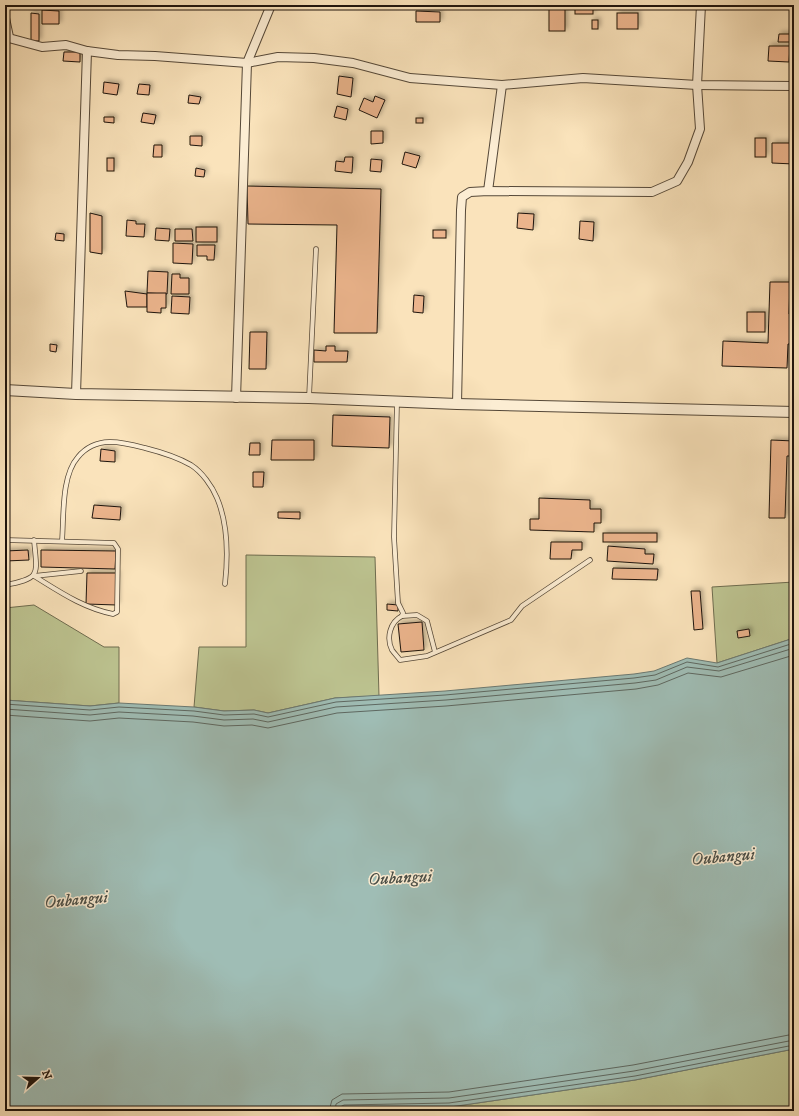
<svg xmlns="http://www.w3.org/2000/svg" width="799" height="1116" font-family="'IM FELL DW Pica',serif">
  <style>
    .green { fill: #bdc491; stroke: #6e6c4f }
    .water { fill: #9fbdb5; stroke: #6b7972 }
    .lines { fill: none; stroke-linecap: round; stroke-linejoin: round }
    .shore { stroke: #5e6861; stroke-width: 1 }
    .building { fill: #ebb48c; stroke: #1e140d; filter: url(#shadow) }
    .service-casing { stroke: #554838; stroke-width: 5.5 }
    .minor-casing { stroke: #554838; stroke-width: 10 }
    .tertiary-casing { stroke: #554838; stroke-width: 12 }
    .path { stroke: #1e140d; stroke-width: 2; stroke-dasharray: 3 2; stroke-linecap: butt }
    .service { stroke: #fcedd3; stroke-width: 4 }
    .minor { stroke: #fcedd3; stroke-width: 8 }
    .tertiary { stroke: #fcedd3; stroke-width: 10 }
    .labels { text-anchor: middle; stroke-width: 3; stroke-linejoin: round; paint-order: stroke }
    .water-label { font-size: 17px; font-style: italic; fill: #4b4f48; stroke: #fcedd3 }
  </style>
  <defs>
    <filter id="shadow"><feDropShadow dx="2.5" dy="-2.5" stdDeviation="2" flood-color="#0004"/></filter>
  </defs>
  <rect width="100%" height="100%" fill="#fae3bb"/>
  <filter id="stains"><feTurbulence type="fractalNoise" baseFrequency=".005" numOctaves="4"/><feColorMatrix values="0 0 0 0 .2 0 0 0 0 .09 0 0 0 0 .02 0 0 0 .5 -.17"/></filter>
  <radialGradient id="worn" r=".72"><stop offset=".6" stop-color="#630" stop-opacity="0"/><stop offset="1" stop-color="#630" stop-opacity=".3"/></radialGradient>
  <g class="green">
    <path d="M 246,555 L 375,557 L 379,696 L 335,698 L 268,713 L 254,710 L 224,711 L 194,707 L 199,647 L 246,647 Z"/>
    <path d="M 794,582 L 794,638 L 717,663 L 712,587 Z"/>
    <path d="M 34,605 L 104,647 L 119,647 L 119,703 L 90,706 L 5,700 L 5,608 Z"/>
    <path d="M 794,1049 L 794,1111 L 322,1111 L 359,1108 L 450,1107 L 635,1080 Z"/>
  </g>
  <path class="water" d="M 794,638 L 794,1049 L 635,1080 L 450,1107 L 359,1108 L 322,1111 L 5,1111 L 5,700 L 90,706 L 119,703 L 194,707 L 224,711 L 254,710 L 268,713 L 335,698 L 445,691 L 634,674 L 654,671 L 687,658 L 717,663 Z"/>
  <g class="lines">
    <g class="shore">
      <path d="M 5,704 L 90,710 L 119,707 L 194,711 L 224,715 L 254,714 L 268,717 L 336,702 L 445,695 L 634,678 L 655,675 L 687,662 L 718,667 L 794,643"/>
      <path d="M 5,709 L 90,715 L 119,712 L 193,716 L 224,720 L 253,719 L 268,722 L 336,707 L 446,700 L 635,683 L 656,680 L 687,667 L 719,671 L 794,648"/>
      <path d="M 5,715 L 90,721 L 119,718 L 193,722 L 224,726 L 252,725 L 268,728 L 337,713 L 446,706 L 636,689 L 658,685 L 688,673 L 721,677 L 794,655"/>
      <path d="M 329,1111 L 332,1100 L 342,1094 L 449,1092 L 633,1065 L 794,1034"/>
      <path d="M 335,1111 L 336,1104 L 343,1100 L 449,1098 L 634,1071 L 794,1040"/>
      <path d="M 340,1111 L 340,1107 L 344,1105 L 449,1103 L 635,1076 L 794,1045"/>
    </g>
  </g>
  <g class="building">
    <path d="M 80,5 L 111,5 L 111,8 L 80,7 Z"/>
    <rect x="549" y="5" width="16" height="26"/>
    <rect x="575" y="5" width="18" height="9"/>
    <path d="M 42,10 L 59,11 L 59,24 L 42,24 Z"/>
    <path d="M 416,11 L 440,12 L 440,22 L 416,22 Z"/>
    <path d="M 31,13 L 39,14 L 39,41 L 31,41 Z"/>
    <rect x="617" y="13" width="21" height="16"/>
    <rect x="592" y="20" width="6" height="9"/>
    <path d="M 779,34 L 791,34 L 791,42 L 778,42 Z"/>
    <path d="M 769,46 L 790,46 L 789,62 L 768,61 Z"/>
    <path d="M 64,52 L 80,52 L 80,62 L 63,61 Z"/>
    <path d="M 339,76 L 353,78 L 351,97 L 337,94 Z"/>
    <path d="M 104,82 L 119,84 L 117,95 L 103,93 Z"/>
    <path d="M 139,84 L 150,85 L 149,95 L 137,94 Z"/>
    <path d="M 189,95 L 201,97 L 199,104 L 188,103 Z"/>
    <path d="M 375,96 L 385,100 L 377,118 L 359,110 L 364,98 L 373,102 Z"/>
    <path d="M 337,106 L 348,109 L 346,120 L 334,117 Z"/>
    <path d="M 143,113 L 156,115 L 154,124 L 141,122 Z"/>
    <path d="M 104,117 L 114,117 L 114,123 L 104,122 Z"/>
    <rect x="416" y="118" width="7" height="5"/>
    <path d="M 371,131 L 383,131 L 383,143 L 371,144 Z"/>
    <path d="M 190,136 L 202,136 L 202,146 L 190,145 Z"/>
    <rect x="755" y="138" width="11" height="19"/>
    <path d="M 772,143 L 794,143 L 794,164 L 772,163 Z"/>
    <path d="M 154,145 L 162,145 L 162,157 L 153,157 Z"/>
    <path d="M 405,152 L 420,156 L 416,168 L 402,164 Z"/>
    <path d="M 345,157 L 353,157 L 352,173 L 335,171 L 336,161 L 344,162 Z"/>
    <rect x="107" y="158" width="7" height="13"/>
    <path d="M 371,159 L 382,160 L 381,172 L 370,171 Z"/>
    <path d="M 196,168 L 205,170 L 204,177 L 195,176 Z"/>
    <path d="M 247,186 L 381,189 L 377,333 L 334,333 L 337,225 L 248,224 Z"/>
    <path d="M 90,213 L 102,216 L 102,254 L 90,252 Z"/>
    <path d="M 518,213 L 534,214 L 533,230 L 517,228 Z"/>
    <path d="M 127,220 L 136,221 L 136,224 L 145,224 L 144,237 L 126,236 Z"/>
    <path d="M 580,221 L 594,222 L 593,241 L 579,239 Z"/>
    <rect x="196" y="227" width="21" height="15"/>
    <path d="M 156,228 L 170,229 L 169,241 L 155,240 Z"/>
    <path d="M 175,229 L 192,229 L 193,241 L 175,241 Z"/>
    <rect x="433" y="230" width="13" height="8"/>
    <path d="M 56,233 L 64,234 L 64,241 L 55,240 Z"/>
    <path d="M 173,243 L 193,244 L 192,264 L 173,263 Z"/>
    <path d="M 197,245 L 215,245 L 214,260 L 207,260 L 207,256 L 197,256 Z"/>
    <path d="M 148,271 L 168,272 L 167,294 L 147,293 Z"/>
    <path d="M 172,274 L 180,274 L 180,278 L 189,278 L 189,294 L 171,294 Z"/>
    <path d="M 770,282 L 790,282 L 789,314 L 794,314 L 794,344 L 788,344 L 787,368 L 722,366 L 723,341 L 768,343 Z"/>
    <path d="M 125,291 L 147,294 L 147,307 L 127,307 Z"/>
    <path d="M 147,293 L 166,293 L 166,308 L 161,308 L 161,313 L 147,312 Z"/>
    <path d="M 414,295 L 424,296 L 423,313 L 413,312 Z"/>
    <path d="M 172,296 L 190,297 L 189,314 L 171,313 Z"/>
    <rect x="747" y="312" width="18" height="20"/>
    <path d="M 250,332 L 267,332 L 266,369 L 249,369 Z"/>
    <path d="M 50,344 L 57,345 L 56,352 L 50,351 Z"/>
    <path d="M 326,346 L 335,346 L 335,351 L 348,351 L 347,362 L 314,362 L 314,350 L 326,351 Z"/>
    <path d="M 333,415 L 390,417 L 389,448 L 332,446 Z"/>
    <path d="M 272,440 L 314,440 L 314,460 L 271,460 Z"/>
    <path d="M 771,440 L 794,441 L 794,456 L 787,456 L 785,518 L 769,518 Z"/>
    <path d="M 250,443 L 260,443 L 260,455 L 249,455 Z"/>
    <path d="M 101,449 L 115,451 L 115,462 L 100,461 Z"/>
    <path d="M 253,472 L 264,472 L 263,487 L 253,487 Z"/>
    <path d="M 539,498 L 590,500 L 590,509 L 601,509 L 601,523 L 594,523 L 594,532 L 530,530 L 530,519 L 539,519 Z"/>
    <path d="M 94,505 L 121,507 L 120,520 L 92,518 Z"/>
    <path d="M 278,512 L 300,512 L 300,519 L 278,518 Z"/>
    <rect x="603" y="533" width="54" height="9"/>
    <path d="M 551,542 L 582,542 L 582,550 L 572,550 L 571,559 L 550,559 Z"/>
    <path d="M 608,546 L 645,549 L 645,554 L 654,554 L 653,564 L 607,561 Z"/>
    <path d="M 28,550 L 29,560 L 5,561 L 5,551 Z"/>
    <path d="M 41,550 L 116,551 L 115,569 L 41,567 Z"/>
    <path d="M 613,568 L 658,569 L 657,580 L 612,579 Z"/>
    <path d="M 87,573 L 117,573 L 117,605 L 86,604 Z"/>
    <path d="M 691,591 L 700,591 L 703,629 L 694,630 Z"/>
    <path d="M 387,604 L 398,605 L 398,611 L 387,610 Z"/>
    <path d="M 422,622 L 424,650 L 401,652 L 398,624 Z"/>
    <path d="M 749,629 L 750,636 L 738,638 L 737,631 Z"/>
  </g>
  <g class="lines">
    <defs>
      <g id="service">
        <path d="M 309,398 L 316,249"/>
        <path d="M 397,402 L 394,537 L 398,603 L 403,613 L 402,616 C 390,622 386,638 392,650 C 394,653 398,657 400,660 L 427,656 L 511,620 L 522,606 L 590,560"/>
        <path d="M 5,540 L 114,543 L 118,549 L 117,612 L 113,614 C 83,608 60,592 34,576 L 81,571"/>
        <path d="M 62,541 C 64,517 61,476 78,457 C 96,435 122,442 145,448 C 161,452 177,457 191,465 C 202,472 212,486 217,498 C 228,524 228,557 225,584"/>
        <path d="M 5,585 C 42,578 37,575 34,540"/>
        <path d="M 402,616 L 417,615 L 427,621 L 435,652"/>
      </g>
      <g id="minor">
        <path d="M 5,18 L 9,37"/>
        <path d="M 5,37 L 42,47 L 66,45 L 87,51 L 118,55 L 155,56 L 247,63 L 278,57 L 314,58 L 353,63 L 410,78 L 502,85 L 583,78 L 697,85 L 794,86"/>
        <path d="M 488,191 L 502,85"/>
        <path d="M 76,394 L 87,51"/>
        <path d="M 236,398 L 247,63 L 271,5"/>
        <path d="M 457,404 L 461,210 L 462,197 L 470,192 L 488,191 L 652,192 L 677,181 L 688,162 L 700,129 L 697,85 L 701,5"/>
      </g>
      <path id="tertiary" d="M 5,390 L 76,394 L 309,398 L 457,404 L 794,412"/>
    </defs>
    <use href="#service" class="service-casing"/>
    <use href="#minor" class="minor-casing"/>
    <use href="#tertiary" class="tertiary-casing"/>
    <path class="path" d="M 754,1111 L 778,1107"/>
    <use href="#service" class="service"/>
    <use href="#minor" class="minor"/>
    <use href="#tertiary" class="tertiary"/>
  </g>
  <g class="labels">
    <g class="water-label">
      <text transform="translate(723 856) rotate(-5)" y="6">Oubangui</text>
      <text transform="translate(400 877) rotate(-3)" y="6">Oubangui</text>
      <text transform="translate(76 899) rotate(-5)" y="6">Oubangui</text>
    </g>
  </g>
  <rect width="799" height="1116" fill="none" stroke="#fae3bb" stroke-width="20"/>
  <rect x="6" y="6" width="787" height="1104" fill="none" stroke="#1e140d" stroke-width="2"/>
  <rect x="10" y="10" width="779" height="1096" fill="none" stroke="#1e140d"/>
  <g transform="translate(38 1078) rotate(70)" stroke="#fcedd3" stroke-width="3" paint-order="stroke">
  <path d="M0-3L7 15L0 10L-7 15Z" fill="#1e140d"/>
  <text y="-6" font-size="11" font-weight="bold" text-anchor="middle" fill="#1e140d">N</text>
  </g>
  <rect width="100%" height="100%" filter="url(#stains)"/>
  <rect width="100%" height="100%" fill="url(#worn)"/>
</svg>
